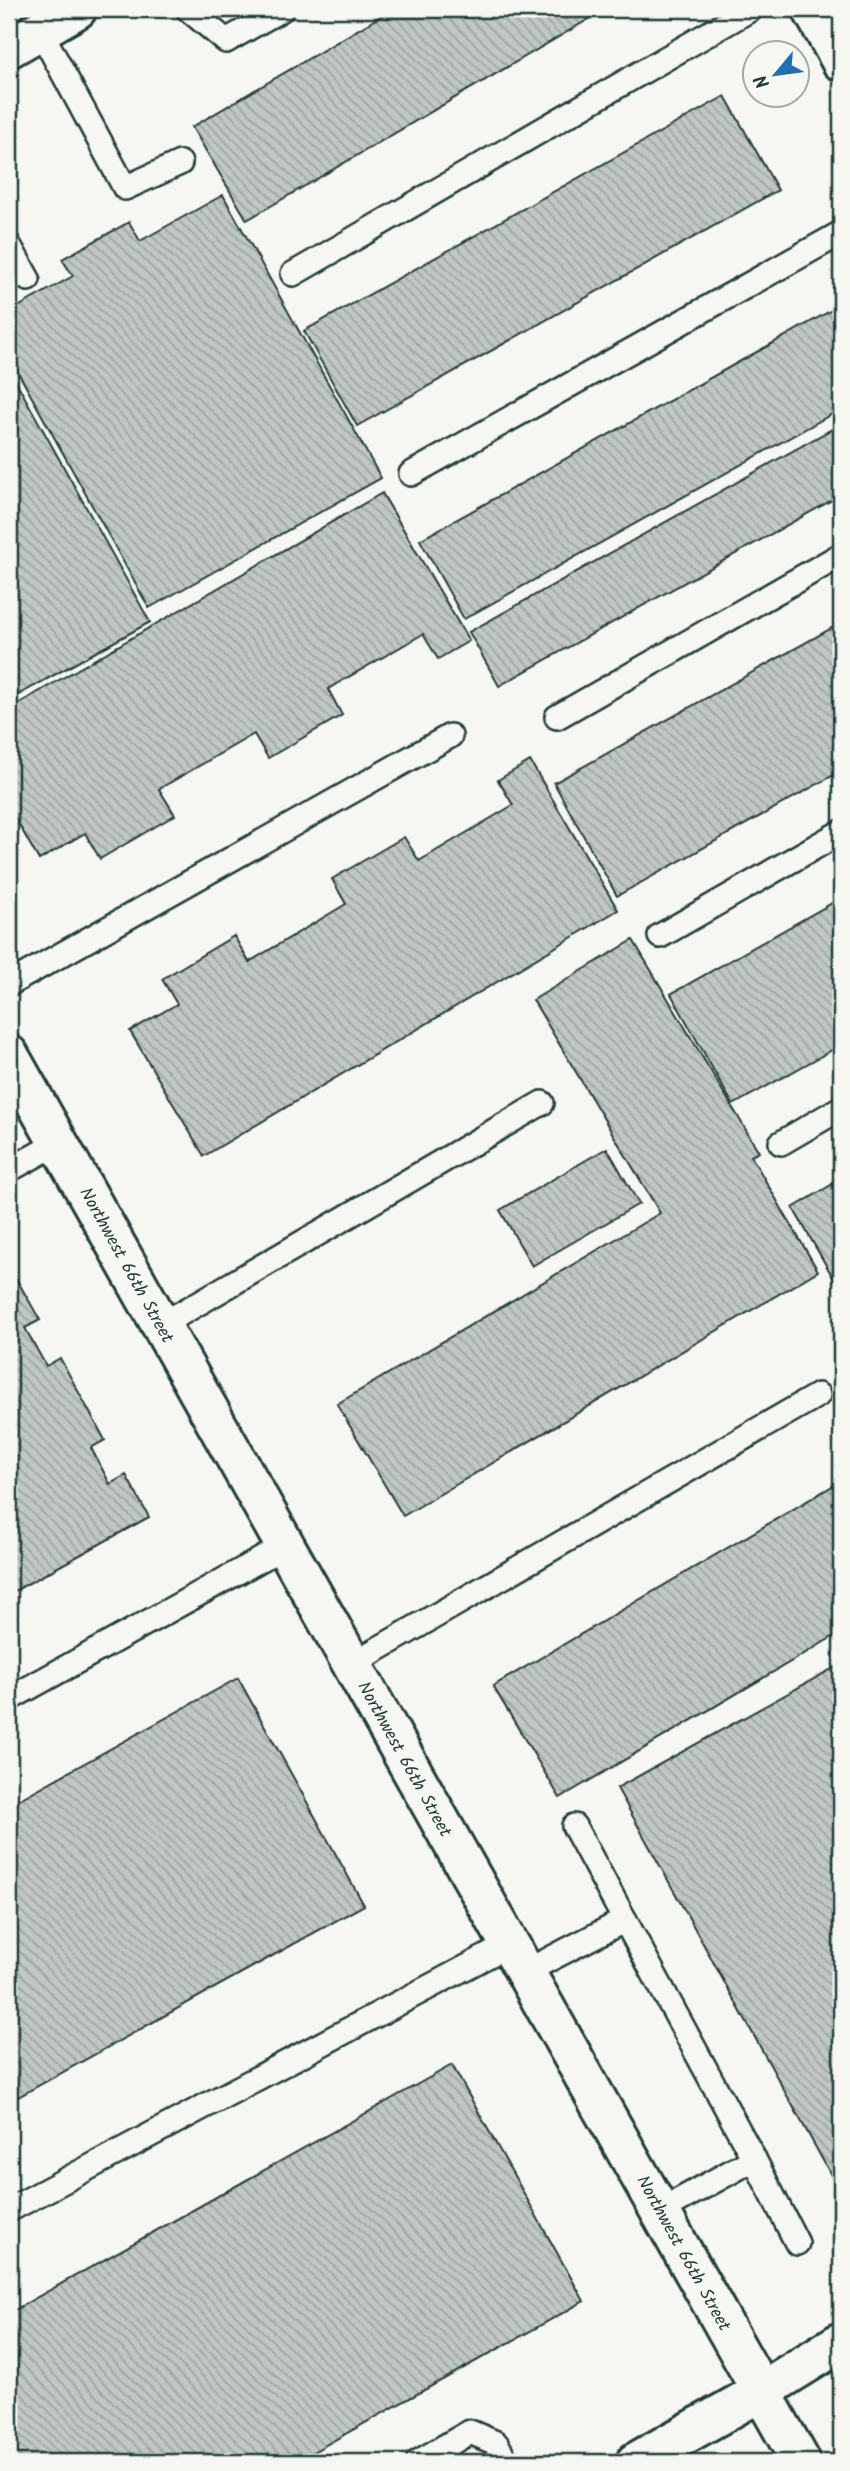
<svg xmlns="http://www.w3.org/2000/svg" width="850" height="2471" font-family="Kalam,sans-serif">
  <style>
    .building { fill: url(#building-back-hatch); stroke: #1f3d34; stroke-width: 2 }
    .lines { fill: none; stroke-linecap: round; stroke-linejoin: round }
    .service-casing { stroke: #1f3d34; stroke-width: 28 }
    .minor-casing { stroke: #1f3d34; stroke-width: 44 }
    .tertiary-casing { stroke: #1f3d34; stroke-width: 44 }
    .service { stroke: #f6f6f2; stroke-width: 23 }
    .minor { stroke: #f6f6f2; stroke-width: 38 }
    .tertiary { stroke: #f6f6f2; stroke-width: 38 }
    .labels { text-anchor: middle; stroke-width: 5; stroke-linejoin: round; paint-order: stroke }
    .street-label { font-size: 18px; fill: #1f3d34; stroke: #f6f6f2 }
  </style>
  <defs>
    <pattern id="building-back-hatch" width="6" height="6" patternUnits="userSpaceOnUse" patternTransform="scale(1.75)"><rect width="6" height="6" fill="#c1c8c3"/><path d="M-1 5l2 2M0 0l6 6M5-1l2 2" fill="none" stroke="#9ca49f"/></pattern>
  </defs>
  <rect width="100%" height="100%" fill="#f6f6f2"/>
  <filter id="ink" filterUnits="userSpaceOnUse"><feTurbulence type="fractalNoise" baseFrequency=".0143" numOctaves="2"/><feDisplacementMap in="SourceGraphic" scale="14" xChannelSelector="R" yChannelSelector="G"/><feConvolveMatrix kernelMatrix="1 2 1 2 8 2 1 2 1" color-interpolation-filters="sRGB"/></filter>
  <g filter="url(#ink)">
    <g class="building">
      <path d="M 393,9 L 606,9 L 247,220 L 192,127 Z"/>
      <path d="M 725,96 L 778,190 L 357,426 L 304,331 Z"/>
      <path d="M 223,195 L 381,478 L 149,608 L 9,356 L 9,312 L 73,276 L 62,259 L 129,222 L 140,241 Z"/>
      <path d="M 841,305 L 841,409 L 464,619 L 420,540 Z"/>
      <path d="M 9,369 L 150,622 L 9,700 Z"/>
      <path d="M 841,424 L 841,495 L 499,686 L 469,632 Z"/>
      <path d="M 382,493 L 469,641 L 438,659 L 423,634 L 328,689 L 342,715 L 268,758 L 254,734 L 159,789 L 175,815 L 100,859 L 85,833 L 39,860 L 9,807 L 9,709 Z"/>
      <path d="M 841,623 L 841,771 L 617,896 L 554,783 Z"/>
      <path d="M 530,761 L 618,910 L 204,1156 L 130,1031 L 177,1004 L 162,979 L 234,936 L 249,962 L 346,904 L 332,879 L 404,837 L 419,861 L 513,805 L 498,780 Z"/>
      <path d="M 841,898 L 841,1045 L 733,1105 L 671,994 Z"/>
      <path d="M 633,940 L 759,1152 L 751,1156 L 818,1271 L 403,1516 L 337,1404 L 660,1213 L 533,1000 Z"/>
      <path d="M 607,1148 L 639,1204 L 532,1266 L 500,1210 Z"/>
      <path d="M 841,1179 L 841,1291 L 793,1208 Z"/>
      <path d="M 17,1280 L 40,1320 L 25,1328 L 46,1366 L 60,1358 L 105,1440 L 91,1448 L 110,1484 L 126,1475 L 149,1517 L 9,1594 L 9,1285 Z"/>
      <path d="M 841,1481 L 841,1632 L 560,1798 L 493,1686 Z"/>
      <path d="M 841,1664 L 841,2193 L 617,1788 Z"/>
      <path d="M 238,1678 L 364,1905 L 9,2102 L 9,1805 Z"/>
      <path d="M 452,2065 L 584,2301 L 295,2462 L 9,2462 L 9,2313 Z"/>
    </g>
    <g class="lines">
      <defs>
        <g id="service">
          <path d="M 188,9 L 226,41 L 282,9"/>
          <path d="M 40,30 L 125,188 L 180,163"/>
          <path d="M 9,245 L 28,279"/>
          <path d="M 293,274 L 751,9"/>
          <path d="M 411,474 L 841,233"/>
          <path d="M 557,717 L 841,555"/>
          <path d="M 660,936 L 841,832"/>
          <path d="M 9,984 L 450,736"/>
          <path d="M 781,1143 L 841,1108"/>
          <path d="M 9,1170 L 58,1143"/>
          <path d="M 161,1325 L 542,1103"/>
          <path d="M 352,1664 L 818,1395"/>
          <path d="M 9,1699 L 285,1546"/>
          <path d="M 574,1826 L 754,2159 L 660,2211"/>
          <path d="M 525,1972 L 625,1920"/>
          <path d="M 754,2159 L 797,2243"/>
          <path d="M 9,2210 L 510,1944"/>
          <path d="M 418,2462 L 470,2432 L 496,2443 L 507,2462"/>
        </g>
        <g id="minor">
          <path d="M 812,9 L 841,61"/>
          <path d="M 9,48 L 77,9"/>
          <path d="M 9,1055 L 801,2462"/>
        </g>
        <path id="tertiary" d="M 636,2462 L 762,2391 L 841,2342"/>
      </defs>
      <use href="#service" class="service-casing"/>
      <use href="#minor" class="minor-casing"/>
      <use href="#tertiary" class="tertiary-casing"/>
      <use href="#service" class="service"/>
      <use href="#minor" class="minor"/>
      <use href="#tertiary" class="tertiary"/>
    </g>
  </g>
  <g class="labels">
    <g class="street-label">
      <text transform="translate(127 1265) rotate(61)" y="6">Northwest 66th Street</text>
      <text transform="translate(405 1759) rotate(61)" y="6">Northwest 66th Street</text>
      <text transform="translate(684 2253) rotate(61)" y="6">Northwest 66th Street</text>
    </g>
  </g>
  <rect width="850" height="2471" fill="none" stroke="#f6f6f2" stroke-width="35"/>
  <rect x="18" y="18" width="815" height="2436" fill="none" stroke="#1f3d34" stroke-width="2.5" filter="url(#ink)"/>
  <g transform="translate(776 74) rotate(241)"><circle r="33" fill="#f6f6f2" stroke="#a0aca6" stroke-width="2"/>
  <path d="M0-5L12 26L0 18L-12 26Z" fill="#1f6fb2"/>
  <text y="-10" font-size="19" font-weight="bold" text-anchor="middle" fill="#1f3d34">N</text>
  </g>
</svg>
